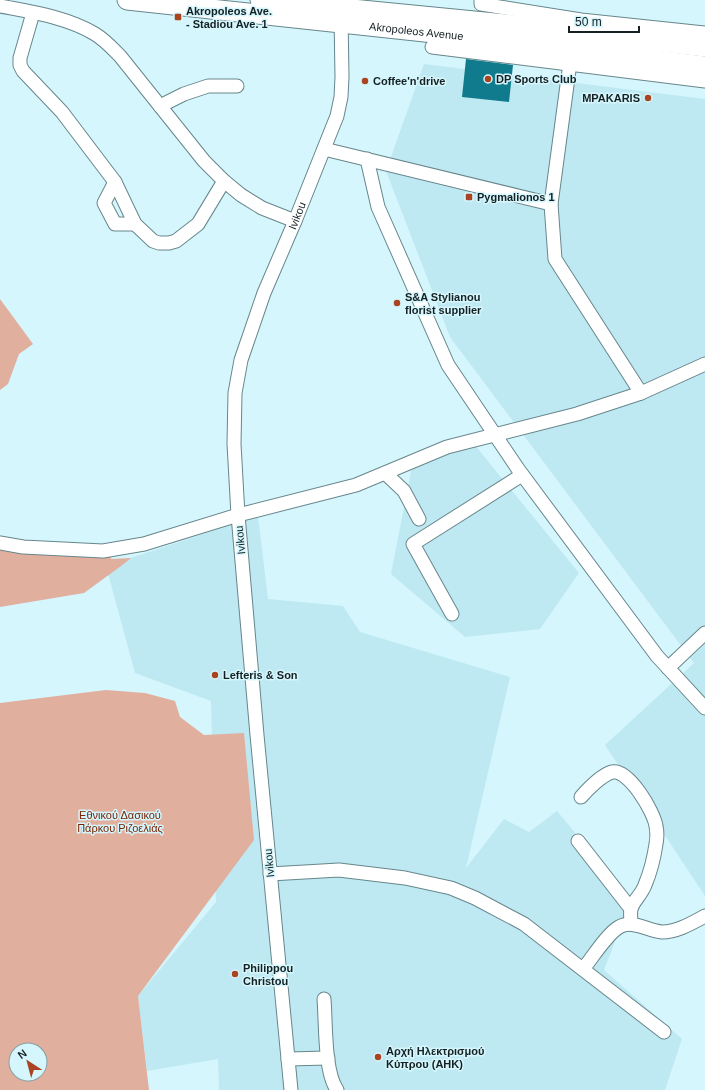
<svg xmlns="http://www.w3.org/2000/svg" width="705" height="1090" font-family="Arial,sans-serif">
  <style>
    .built { fill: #bfe9f2 }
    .green { fill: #e1af9e; fill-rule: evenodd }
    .building { fill: #107b8c }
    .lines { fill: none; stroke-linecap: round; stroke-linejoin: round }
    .minor-casing { stroke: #67868c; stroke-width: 15 }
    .highway-casing { stroke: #67868c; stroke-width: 21 }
    .minor { stroke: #fff; stroke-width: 13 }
    .highway { stroke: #fff; stroke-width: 19 }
    .poi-dot { fill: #aa431f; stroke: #d5f6fd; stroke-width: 1.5 }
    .labels { text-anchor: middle; stroke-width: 3; stroke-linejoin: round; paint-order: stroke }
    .poi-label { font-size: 11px; font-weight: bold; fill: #142022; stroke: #d5f6fd; text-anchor: start }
    .street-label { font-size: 11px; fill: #142022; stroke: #d5f6fd }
    .park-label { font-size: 11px; fill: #762504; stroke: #d5f6fd }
  </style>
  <rect width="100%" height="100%" fill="#d5f6fd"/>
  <g class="built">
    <path d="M 424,64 L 705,99 L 705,896 L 605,745 L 694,663 L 450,337 L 386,171 Z"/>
    <path d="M 474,444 L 579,573 L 540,629 L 465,637 L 391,574 L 412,466 Z"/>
    <path d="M 258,516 L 268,599 L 343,606 L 360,632 L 510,677 L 466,868 L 504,819 L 529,832 L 557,811 L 631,900 L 604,970 L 682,1039 L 665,1090 L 219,1090 L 218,1059 L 147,1071 L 138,996 L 216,902 L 211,701 L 135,673 L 106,566 Z"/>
  </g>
  <g class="green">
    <path d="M 0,299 L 33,344 L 19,354 L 8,384 L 0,390 Z"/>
    <path d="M 0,547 L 41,554 L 111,557 L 111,559 L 131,558 L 121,566 L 84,593 L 0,607 Z"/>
    <path d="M 106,690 L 145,693 L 175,701 L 180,717 L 204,735 L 244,733 L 254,840 L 138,996 L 149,1090 L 0,1090 L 0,703 ZM 16,1050 L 40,1050 L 40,1074 L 16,1074 Z"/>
  </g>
  <path class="building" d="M 466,59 L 513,65 L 509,102 L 462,97 Z"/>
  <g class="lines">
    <defs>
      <g id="minor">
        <path d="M 481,0 L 481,4 L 581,20 L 705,33"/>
        <path d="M 0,6 C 31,12 67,17 95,34 C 105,40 112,48 120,56 L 204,161 L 224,181 L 241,195 L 262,208 L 295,221"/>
        <path d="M 33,13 L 20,58 L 20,65 L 23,71 L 62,112 L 115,182 L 135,224 L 153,241 L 159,243 L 169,243 L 176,241 L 198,224 L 224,181"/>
        <path d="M 432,47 L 705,81"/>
        <path d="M 570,63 L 551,204 L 555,259 L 641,393"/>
        <path d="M 160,106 L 184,94 L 208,86 L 237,86"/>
        <path d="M 324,149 L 551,204"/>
        <path d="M 367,159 L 378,207 L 448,365 L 518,469 L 657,656 L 705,708"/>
        <path d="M 115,182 L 104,203 L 115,224 L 135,224"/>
        <path d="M 385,473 L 404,491 L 419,519"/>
        <path d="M 0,543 L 23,547 L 103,551 L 144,544 L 238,515 L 356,485 L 447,447 L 577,414 L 641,393 L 705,364"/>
        <path d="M 452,614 L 413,544 L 522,475"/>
        <path d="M 668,668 L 705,633"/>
        <path d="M 581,797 C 588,789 602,775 612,772 C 629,769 654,812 656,826 C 657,831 657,839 656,844 C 654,858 650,873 645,885 C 642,894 633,901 631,909 C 630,913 631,920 631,924"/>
        <path d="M 578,841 L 631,909"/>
        <path d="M 270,874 L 339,870 L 405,878 L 451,888 L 475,898 L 524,924 L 664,1032"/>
        <path d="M 583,969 C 593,957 606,935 619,927 C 632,919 648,931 662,932 C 677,932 692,923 705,916"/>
        <path d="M 324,999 C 326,1023 324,1071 337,1090"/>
        <path d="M 288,1059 L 328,1058"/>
        <path id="s1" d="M 291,1090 L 257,735 L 238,515 L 234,444 L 235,393 L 241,360 L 264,293 L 295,221 L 337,116 L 341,97 L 342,77 L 341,16"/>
      </g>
      <g id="highway">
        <path id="s2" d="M 127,0 L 462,36 L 705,66"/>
        <path d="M 260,0 L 505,24 L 705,47"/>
      </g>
    </defs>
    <use href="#minor" class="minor-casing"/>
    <use href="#highway" class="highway-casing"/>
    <use href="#minor" class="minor"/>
    <use href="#highway" class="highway"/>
  </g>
  <g class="poi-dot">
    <rect x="174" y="13" width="8" height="8" rx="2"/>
    <circle cx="488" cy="79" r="4"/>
    <circle cx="365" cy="81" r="4"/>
    <circle cx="648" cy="98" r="4"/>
    <rect x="465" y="193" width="8" height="8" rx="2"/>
    <circle cx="397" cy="303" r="4"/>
    <circle cx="215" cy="675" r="4"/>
    <circle cx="235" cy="974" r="4"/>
    <circle cx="378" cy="1057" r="4"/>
  </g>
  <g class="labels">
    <g class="poi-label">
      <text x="186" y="15">Akropoleos Ave.<tspan x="186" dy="13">- Stadiou Ave. 1</tspan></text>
      <text x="496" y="83">DP Sports Club</text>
      <text x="373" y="85">Coffee'n'drive</text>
      <text x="640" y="102" text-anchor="end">MPAKARIS</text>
      <text x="477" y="201">Pygmalionos 1</text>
      <text x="405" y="301">S&amp;A Stylianou<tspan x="405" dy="13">florist supplier</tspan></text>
      <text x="223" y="679">Lefteris &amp; Son</text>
      <text x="243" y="972">Philippou<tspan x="243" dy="13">Christou</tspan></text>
      <text x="386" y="1055">Αρχή Ηλεκτρισμού<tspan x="386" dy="13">Κύπρου (ΑΗΚ)</tspan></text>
    </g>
    <g class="street-label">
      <text dy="4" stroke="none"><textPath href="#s2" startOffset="291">Akropoleos Avenue</textPath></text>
      <text dy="4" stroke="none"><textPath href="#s1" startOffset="888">Ivikou</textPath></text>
      <text transform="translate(240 540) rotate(-95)" y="4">Ivikou</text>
      <text transform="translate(269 863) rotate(-95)" y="4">Ivikou</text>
    </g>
    <g class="park-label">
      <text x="120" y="819">Εθνικού Δασικού<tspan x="120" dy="13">Πάρκου Ριζοελιάς</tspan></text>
    </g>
  </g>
  <g transform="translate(28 1062) rotate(324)"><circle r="19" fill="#d5f6fd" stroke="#88a0a5"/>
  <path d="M0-3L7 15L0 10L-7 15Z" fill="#aa431f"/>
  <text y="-6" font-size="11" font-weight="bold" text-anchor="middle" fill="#142022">N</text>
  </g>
  <path d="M569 26v6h70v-6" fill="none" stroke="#142022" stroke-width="2"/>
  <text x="575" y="26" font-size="12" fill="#142022" stroke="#d5f6fd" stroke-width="3" paint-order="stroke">50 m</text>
</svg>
